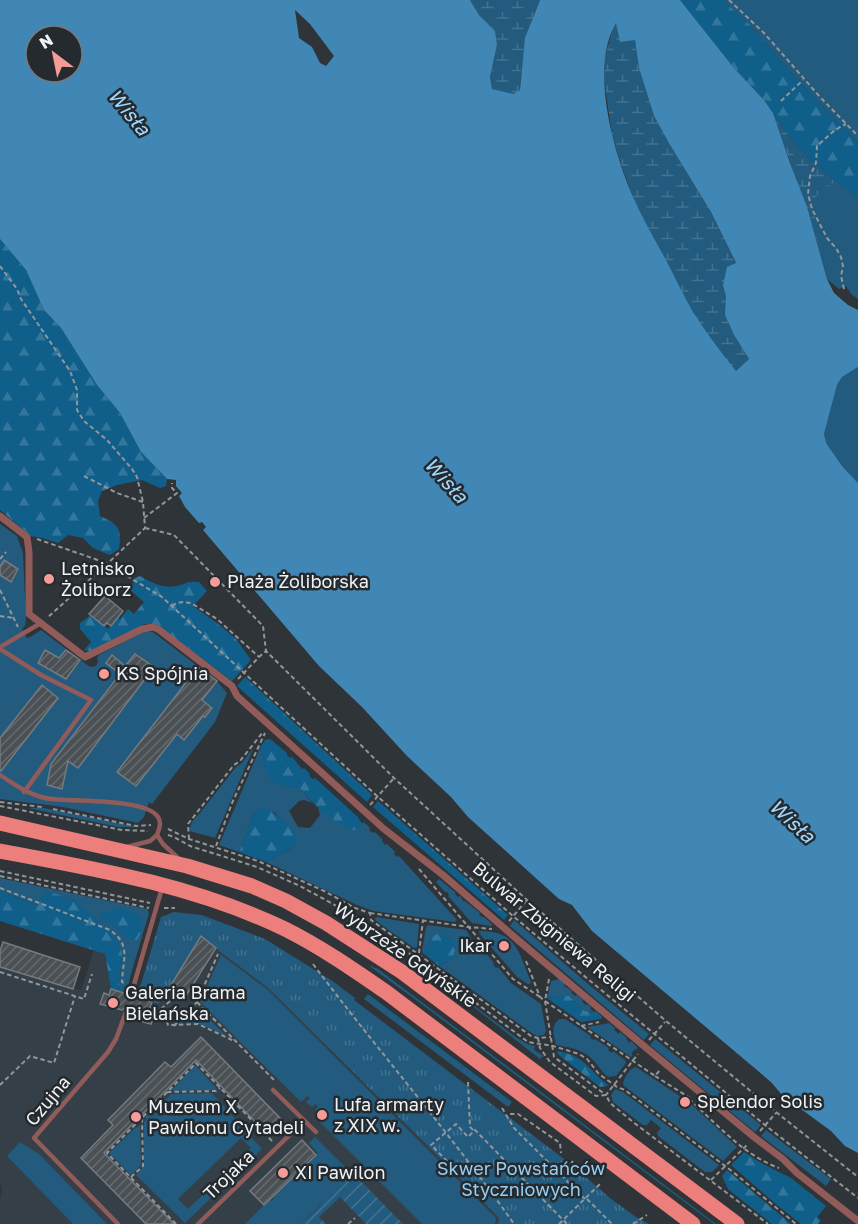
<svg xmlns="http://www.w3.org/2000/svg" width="858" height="1224" font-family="'Golos Text',sans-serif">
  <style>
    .built { fill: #343f47 }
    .grass { fill: #225b7e; fill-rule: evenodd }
    .forest { fill: url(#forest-firs) }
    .wetland { fill: url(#wetland-marsh) }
    .park { fill: url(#park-tufts) }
    .garden { fill: url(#garden-furrows) }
    .water { fill: #4087b5; fill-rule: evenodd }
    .building { fill: url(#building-hatch); stroke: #757b7f; stroke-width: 1.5 }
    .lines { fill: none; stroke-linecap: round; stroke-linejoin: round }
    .path { stroke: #929699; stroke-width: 2; stroke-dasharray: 4.5 3; stroke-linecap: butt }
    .service { stroke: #915b59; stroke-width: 4.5 }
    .pedestrian { stroke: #915b59; stroke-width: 7 }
    .primary { stroke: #ec7e7c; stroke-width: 15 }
    .poi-dot { fill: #f59b98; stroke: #252a2e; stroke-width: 2 }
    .labels { text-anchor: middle; stroke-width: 5; stroke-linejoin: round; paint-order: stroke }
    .poi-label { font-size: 18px; fill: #f0f3f6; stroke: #252a2e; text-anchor: start }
    .street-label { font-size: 18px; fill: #f0f3f6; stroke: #252a2e }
    .park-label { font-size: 18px; fill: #97cdf3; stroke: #252a2e }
    .water-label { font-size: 20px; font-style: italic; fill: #a0d7fd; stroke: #252a2e }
  </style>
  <defs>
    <pattern id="forest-firs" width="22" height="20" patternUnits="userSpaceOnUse" patternTransform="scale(1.5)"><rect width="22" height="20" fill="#105f8b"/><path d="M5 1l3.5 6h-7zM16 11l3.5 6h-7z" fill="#33769c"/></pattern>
    <pattern id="wetland-marsh" width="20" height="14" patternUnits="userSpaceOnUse" patternTransform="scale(1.5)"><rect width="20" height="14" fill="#225b7e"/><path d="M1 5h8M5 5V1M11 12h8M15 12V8" fill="none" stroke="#427391"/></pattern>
    <pattern id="park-tufts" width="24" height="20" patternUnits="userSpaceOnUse" patternTransform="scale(1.5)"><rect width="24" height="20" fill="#225b7e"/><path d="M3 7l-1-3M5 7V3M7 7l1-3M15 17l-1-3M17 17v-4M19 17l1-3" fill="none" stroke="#427391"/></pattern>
    <pattern id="garden-furrows" width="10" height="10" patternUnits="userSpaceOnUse" patternTransform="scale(1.5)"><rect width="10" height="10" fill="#225b7e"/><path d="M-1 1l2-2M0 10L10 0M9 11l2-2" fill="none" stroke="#427391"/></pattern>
    <pattern id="building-hatch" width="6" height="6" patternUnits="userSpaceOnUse" patternTransform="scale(1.5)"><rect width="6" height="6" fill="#4a5054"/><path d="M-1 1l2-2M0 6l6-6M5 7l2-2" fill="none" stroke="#646a6d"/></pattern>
  </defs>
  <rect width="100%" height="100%" fill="#2f3438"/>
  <path class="built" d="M 216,948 L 269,989 L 427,1145 L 499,1218 L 498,1224 L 0,1224 L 0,1200 L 2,1189 L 0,1182 L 0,967 L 73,989 L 73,988 L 81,990 L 94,950 L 105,954 L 111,989 L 159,1004 L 168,990 Z"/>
  <g class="grass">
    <path d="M 723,0 L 858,0 L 858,143 L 799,82 L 749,24 Z"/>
    <path d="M 809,158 L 840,185 L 858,197 L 858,299 L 851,294 L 846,286 L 839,289 L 827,279 L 807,207 Z"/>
    <path d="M 858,367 L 858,483 L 842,466 L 825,443 L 824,434 L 837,385 L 842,377 Z"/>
    <path d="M 0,524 L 17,536 L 23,553 L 26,620 L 25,626 L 22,629 L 27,638 L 32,636 L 41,630 L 90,667 L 96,666 L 98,662 L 97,658 L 99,655 L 145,631 L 153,632 L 217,681 L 227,693 L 215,722 L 152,804 L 149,802 L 144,817 L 138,823 L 63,807 L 0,799 Z"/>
    <path d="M 254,747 L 215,838 L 190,831 C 190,822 194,819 200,813 L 236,767 L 242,763 Z"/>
    <path d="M 260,748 C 267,778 267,785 300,788 L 312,803 L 304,800 L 299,801 L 289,811 L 298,827 L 310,828 L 320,815 L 318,808 L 346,827 L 354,831 L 364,822 L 370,828 L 369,830 L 373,833 L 375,832 L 383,840 L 382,841 L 385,845 L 387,844 L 395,852 L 394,854 L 397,857 L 399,856 L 457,920 L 455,922 L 373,911 L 355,904 L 266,862 L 293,848 L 295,834 L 274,812 L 254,813 L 239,852 L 219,845 Z"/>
    <path d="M 28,808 L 44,808 L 137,827 L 118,827 Z"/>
    <path d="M 0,878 L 147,909 L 149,913 L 129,981 L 128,994 L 119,992 L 122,954 L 75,900 L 46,892 L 36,905 L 0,891 Z"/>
    <path d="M 439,879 L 456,893 L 455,894 L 458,897 L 460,896 L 464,902 L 465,901 L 480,913 L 479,914 L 482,917 L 484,917 L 492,924 L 491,926 L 472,923 L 448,896 L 449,895 L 447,892 L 445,892 L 436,882 Z"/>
    <path d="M 376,917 L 419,924 L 417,947 L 414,948 L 376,921 L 375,919 Z"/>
    <path d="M 514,920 L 588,984 L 649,1034 L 644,1040 L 510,926 Z"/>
    <path d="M 428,925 L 466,930 L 472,940 L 474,940 L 481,949 L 480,950 L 484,953 L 485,952 L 494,963 L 493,964 L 496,968 L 498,967 L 511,983 L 541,1004 L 546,1031 L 544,1035 L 537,1036 L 533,1034 L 439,966 L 452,959 L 432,937 L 423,953 L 422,951 L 426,927 Z"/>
    <path d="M 479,931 C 517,931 518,951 531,982 L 530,984 L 528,984 L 517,977 L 479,933 Z"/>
    <path d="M 221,955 L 268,990 L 496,1218 L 495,1224 L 422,1224 L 319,1121 L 326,1114 L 324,1112 L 320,1115 L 315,1110 L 318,1106 L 315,1104 L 312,1107 L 306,1102 L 310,1098 L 308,1096 L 301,1102 L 200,1002 Z"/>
    <path d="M 368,965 L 378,969 L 716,1224 L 714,1224 L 420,1003 Z"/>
    <path d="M 424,968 L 517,1038 L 527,1044 L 535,1046 L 534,1050 L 544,1056 L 540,1059 Z"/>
    <path d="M 559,979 L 565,984 L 564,986 L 572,991 L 571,992 L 575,996 L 577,995 L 583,1000 L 582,1002 L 586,1005 L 587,1004 L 591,1007 L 590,1009 L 594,1012 L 585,1011 L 569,996 L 558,996 L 547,998 L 551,981 Z"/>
    <path d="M 368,994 L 512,1102 L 508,1107 L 364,999 Z"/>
    <path d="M 198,1008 L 227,1037 C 209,1028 201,1021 179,1023 L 193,1009 Z"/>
    <path d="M 559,1019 L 565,1019 L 591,1036 L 590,1038 L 594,1040 L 595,1039 L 609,1048 L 608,1050 L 612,1053 L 613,1051 L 625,1060 L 626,1063 L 616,1076 L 608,1077 C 601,1071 598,1065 592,1059 C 582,1049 569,1047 556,1045 C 554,1034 550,1027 559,1019 Z"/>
    <path d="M 609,1023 L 615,1028 L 614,1030 L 619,1034 L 620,1032 L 627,1038 L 626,1039 L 630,1043 L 631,1041 L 637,1047 L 637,1050 L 635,1049 L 631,1054 L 633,1055 L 631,1057 L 587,1027 Z"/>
    <path d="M 655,1039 L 760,1124 L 760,1126 L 755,1132 L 650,1045 Z"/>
    <path d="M 195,1065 L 217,1089 L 216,1090 L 173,1091 L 172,1090 Z"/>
    <path d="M 636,1067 L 690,1103 L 737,1147 L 723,1161 L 624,1086 L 623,1083 C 625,1076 629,1069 636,1067 Z"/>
    <path d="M 615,1089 L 623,1092 L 719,1165 L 712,1172 L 705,1172 L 658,1136 L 657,1133 L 661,1128 L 651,1120 L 647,1125 L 643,1125 L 613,1102 L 611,1095 Z"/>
    <path d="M 212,1093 L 262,1149 L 185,1223 L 136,1175 L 144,1166 L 144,1122 L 147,1119 L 145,1117 L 163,1099 L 165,1100 L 171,1094 ZM 241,1138 L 251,1148 L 188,1209 L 178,1199 Z"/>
    <path d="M 140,1125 L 141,1165 L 131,1175 L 109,1153 L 136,1127 L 137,1128 Z"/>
    <path d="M 766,1130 L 831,1179 L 826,1186 L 761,1136 Z"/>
    <path d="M 315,1137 L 403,1224 L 387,1224 L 345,1182 L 328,1198 L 327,1197 L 319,1204 L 320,1205 L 301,1224 L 245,1224 L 269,1200 L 271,1201 L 274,1198 L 273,1196 L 318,1153 L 309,1143 Z"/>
    <path d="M 20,1142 L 39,1154 L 107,1224 L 73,1224 L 7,1156 Z"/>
  </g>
  <g class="forest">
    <path d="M 680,0 L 723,0 L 749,24 L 799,82 L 858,143 L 858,197 L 840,185 L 809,158 L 791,139 L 764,100 L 734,68 Z"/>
    <path d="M 0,239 L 26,270 L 44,310 L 61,328 L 97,385 L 120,413 L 141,452 L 167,479 L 166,486 L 160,488 L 142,480 L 117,485 L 102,491 L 98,501 L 100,516 C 118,524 122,528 119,549 L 110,555 L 93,548 L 83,538 L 68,535 L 58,543 L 42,538 L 31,536 L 0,510 Z"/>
    <path d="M 140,576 C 152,583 165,590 181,585 C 189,582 189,581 199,582 L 207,591 L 193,606 L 217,623 L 236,639 L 251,660 L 232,681 L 156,624 L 144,624 L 90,651 L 84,650 L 91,642 L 80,629 L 80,623 L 91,615 L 108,629 L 117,617 L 120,619 L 128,609 L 134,614 L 144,602 L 130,590 L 135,578 Z"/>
    <path d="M 245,677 L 372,795 L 367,802 L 237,686 Z"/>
    <path d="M 270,739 L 287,753 L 287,755 L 290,758 L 292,757 L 302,769 L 304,768 L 310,774 L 309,776 L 313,779 L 315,778 L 359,818 L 359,820 L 363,824 L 354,831 C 332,822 314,806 300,788 C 266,785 267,779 260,748 L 265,740 Z"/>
    <path d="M 378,801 L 508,915 L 504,920 L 373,807 Z"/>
    <path d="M 262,807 C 277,813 290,825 298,839 L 293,848 L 266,862 L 239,852 L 254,813 Z"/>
    <path d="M 0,891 L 36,905 L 46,891 L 75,900 L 99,921 L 118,940 L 122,954 L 119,992 L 111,989 L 105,954 L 0,921 Z"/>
    <path d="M 121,907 L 141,917 L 142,931 L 137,940 L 131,940 L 102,918 L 101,913 Z"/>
    <path d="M 439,933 L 450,937 L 456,948 L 452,959 L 439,966 L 423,953 L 432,937 Z"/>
    <path d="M 558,996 L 569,996 L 585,1011 L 594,1012 L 596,1011 L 602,1017 L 601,1019 L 581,1022 L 547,998 Z"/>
    <path d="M 558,1051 C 587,1057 587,1069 608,1085 L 607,1086 L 600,1087 L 560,1056 L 557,1053 Z"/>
    <path d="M 744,1152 L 761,1163 L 791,1178 L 826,1206 L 817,1217 L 821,1220 L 818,1224 L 801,1224 L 777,1205 L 731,1165 Z"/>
    <path d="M 727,1170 L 791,1224 L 772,1224 L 728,1189 L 722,1176 Z"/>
  </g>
  <g class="wetland">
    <path d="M 470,0 L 540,0 C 527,28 522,59 520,90 L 513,95 L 492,89 L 490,77 L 497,45 L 495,31 L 479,15 Z"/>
    <path d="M 616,23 L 635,39 L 639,68 L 654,116 L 670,145 L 711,212 L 736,264 L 725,315 L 734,335 L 749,359 L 736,371 L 677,317 L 620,162 L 612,134 L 604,80 L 605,58 L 612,30 Z"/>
    <path d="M 773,113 L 791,139 L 809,158 L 840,185 L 833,183 L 821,191 L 813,200 L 817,242 C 804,198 787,156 773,113 Z"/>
  </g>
  <path class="park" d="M 174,912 L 202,915 L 265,939 L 331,980 L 355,998 L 354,1000 L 568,1162 L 610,1198 L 636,1217 L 649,1224 L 498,1224 L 499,1218 L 427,1145 L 269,989 L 201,937 L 159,1004 L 133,996 L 141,984 L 161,917 Z"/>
  <path class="garden" d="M 353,1173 L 403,1224 L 366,1224 L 340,1197 L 319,1217 L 326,1224 L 301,1224 L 320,1206 L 319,1204 L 327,1196 L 329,1197 Z"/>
  <path class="water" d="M 0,0 L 470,0 L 479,15 L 495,31 L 496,37 L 497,45 L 490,77 L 492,89 L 513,94 L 520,90 L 525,38 L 540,0 L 680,0 L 734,68 L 764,100 L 773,113 L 790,163 L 807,207 L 827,279 L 834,293 L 848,305 L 858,310 L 858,367 L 842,377 L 837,385 L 824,434 L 826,443 L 842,466 L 858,483 L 858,1153 L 845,1146 L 831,1131 L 782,1095 L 771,1082 L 592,931 L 572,905 L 559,899 L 468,817 L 451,797 L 407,756 L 362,707 L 319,666 L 203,530 L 206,527 L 202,522 L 199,523 L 185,507 L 179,496 L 182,493 L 176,486 L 176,480 L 167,479 L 141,452 L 120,413 L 97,385 L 61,328 L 44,310 L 26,270 L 0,239 ZM 295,10 L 310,24 L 334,56 L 326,66 L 320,63 L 312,47 L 299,38 ZM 616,23 L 620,42 L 635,40 L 639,68 L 654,116 L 670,145 L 711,212 L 736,263 L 727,267 L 723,285 L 726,296 L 725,315 L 734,335 L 749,359 L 736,371 C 722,354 705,331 693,312 C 683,295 675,277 666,260 C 655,240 643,220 634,199 C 614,155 589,68 616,23 ZM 36,36 L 72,36 L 72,72 L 36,72 Z"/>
  <g class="building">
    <path d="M 4,560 L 18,569 L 11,582 L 0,575 L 0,566 Z"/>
    <path d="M 105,596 L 123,611 L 111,626 L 107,623 L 104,626 L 89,614 Z"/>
    <path d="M 45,650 L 59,658 L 66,650 L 80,660 L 66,679 L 38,663 Z"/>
    <path d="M 135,654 L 154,667 L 78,768 L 68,761 L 62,789 L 47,785 L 51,764 L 120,674 L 106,663 L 112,655 L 125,666 Z"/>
    <path d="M 198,667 L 217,681 L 202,700 L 212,708 L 205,717 L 203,716 L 184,740 L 177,734 L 136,786 L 117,772 Z"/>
    <path d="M 42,685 L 58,698 L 1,771 L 0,771 L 0,738 Z"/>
    <path d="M 201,936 L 216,948 L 184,999 L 168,990 Z"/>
    <path d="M 3,942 L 80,967 L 73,989 L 0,967 L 0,951 Z"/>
    <path d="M 111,989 L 127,994 L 129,999 L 133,999 L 135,997 L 152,1002 L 150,1007 L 156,1009 L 151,1024 L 143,1022 L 144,1017 L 130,1013 L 128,1008 L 125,1008 L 122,1010 L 100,1004 L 104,993 L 109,995 Z"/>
    <path d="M 201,1037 L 281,1119 L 267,1134 L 196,1060 L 104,1153 L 174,1224 L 146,1224 L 81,1158 L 113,1125 L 108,1120 L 165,1062 L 171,1067 Z"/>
    <path d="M 302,1140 L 316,1155 L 264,1205 L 250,1191 Z"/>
  </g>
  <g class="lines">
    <g class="path">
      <path d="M 729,0 L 764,33 L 820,97 L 858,136"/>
      <path d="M 781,101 L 803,80"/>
      <path d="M 0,266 L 17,289 L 21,299 L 70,371 L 77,390 L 77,410 L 84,421 L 107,440 L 132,469 L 137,477 L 143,502 L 145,528 L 107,564 L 48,617"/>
      <path d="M 844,289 L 841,276 L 843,266 L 841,257 L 836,248 L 827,238 L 812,209 L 808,194 L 810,176 L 816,163 L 817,146 L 835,130 L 846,124"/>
      <path d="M 84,476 L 117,493 L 143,502"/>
      <path d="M 144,518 L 177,493 L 172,488 L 172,483"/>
      <path d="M 145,528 L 174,535 L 263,626 L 266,651"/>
      <path d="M 37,539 L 95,559 L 107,564 L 162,597 L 377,796 L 513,916 L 589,980 L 765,1125 L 858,1198"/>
      <path d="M 0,559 L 6,552"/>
      <path d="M 0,590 L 18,627"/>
      <path d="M 172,606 L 177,603 L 183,602 L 191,603 L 217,619 L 259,657"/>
      <path d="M 0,616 L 14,618"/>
      <path d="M 238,679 L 259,657 L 266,651 L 394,778 L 527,900 L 666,1021 L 776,1112 L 858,1177"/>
      <path d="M 0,802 L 42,807"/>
      <path d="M 370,805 L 394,778"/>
      <path d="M 0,806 L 122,830 L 148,831"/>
      <path d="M 53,809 L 136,826 L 151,825"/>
      <path d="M 168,829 L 189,839 L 258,861 L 324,891 L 355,908 L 370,913 L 371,920 L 531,1036 L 538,1038 L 551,1037"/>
      <path d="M 168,835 L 174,837 L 190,846 L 257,867 L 300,886 L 353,915 L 416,958 L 528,1042 L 553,1046 L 579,1054 L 587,1059 L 599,1074 L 617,1087 L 625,1090 L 733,1172 L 796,1224"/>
      <path d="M 189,839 L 188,824 L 230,770 L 234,765 L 240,761 L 263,732"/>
      <path d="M 216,846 L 232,803 L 265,733"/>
      <path d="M 419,869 L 513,979 L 540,997"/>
      <path d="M 0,871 L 150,903"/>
      <path d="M 0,876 L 149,908"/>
      <path d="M 0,888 L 110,930 C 130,944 124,957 122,979 L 122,982 L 126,984"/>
      <path d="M 164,908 L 175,908"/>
      <path d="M 370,913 L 469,927 L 492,929"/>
      <path d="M 509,921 L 527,900"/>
      <path d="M 419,953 L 423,920"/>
      <path d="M 526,961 L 540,997 L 545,1001 L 554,1057 L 606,1095 L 638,1054"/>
      <path d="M 313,964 C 379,1052 451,1134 514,1224"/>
      <path d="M 0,972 L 84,999 L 92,974"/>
      <path d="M 549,979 L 545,1001 L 655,1076 L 660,1070"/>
      <path d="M 197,1002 L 275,1081"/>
      <path d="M 153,1008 L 153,1007 L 163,1011 L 168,1025 L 198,1024 L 234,1041"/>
      <path d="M 161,1009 L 177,995"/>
      <path d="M 132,1016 L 143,1019"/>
      <path d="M 174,1026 L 197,1002 L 218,954"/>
      <path d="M 581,1026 L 599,1022"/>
      <path d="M 538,1038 L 540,1048 L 550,1062 L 596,1096 L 606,1095 L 610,1103 L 633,1122 L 768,1224"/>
      <path d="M 649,1040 L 665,1022"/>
      <path d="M 655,1076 L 690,1098"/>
      <path d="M 468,1082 L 470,1127 L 474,1131"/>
      <path d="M 0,1085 L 30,1056 L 54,1063 L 75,996"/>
      <path d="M 167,1092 L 216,1091 L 220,1088"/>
      <path d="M 689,1099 C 717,1124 743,1155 779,1168"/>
      <path d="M 502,1108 L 514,1128 L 585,1199"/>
      <path d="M 510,1114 L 518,1114 L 560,1143 L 561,1153"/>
      <path d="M 760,1131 L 776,1113"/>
      <path d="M 468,1161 L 458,1172 L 431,1145 L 456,1124 L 468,1137 L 475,1130 L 567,1224"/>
      <path d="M 562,1175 L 573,1161"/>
      <path d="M 131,1177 L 143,1166 L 142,1119"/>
      <path d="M 711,1180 L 748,1144"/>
      <path d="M 587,1199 L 612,1224"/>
      <path d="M 176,1224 L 107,1153 L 196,1063 L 273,1142"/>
      <path d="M 348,1224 L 355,1218"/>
      <path d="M 559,1224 L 602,1182"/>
      <path d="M 633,1224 L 647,1215"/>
    </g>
    <g class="service">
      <path d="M 0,647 L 41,623"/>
      <path d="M 0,649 L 41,675 L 91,700 L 24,792"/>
      <path d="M 0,775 C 15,785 28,794 45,798 C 68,803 145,797 158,817 C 162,823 159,829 157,835 L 150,841 L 127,847"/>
      <path d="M 157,835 L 163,844 L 178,858"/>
      <path d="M 131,995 L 162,888"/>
      <path d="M 273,1090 L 316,1132"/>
      <path d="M 118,1224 L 34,1138 L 108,1052 L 116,1039 L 126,1012"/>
      <path d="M 198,1224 L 304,1121"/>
    </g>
    <path class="pedestrian" d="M 0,516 L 27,537 L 29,552 L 29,614 L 85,657 L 142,629 L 153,627 L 158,629 L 232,686 L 237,696 L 384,829 L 443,875 L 519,941 L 644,1046 L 754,1137 L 783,1159 L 797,1173 L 858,1221"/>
    <g class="primary">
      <path d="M 0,823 L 187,866 L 252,886 L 286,901 L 326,923 L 402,972 L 737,1224"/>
      <path d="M 0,851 C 97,869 196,886 285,929 C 321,947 354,970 386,992 L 693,1224"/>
    </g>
  </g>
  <g class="poi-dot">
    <circle cx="49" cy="579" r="6"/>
    <circle cx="215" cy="582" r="6"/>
    <circle cx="104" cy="674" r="6"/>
    <circle cx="504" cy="946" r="6"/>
    <circle cx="113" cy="1003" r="6"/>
    <circle cx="685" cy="1102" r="6"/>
    <circle cx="322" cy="1115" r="6"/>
    <circle cx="136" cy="1117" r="6"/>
    <circle cx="283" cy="1173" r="6"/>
  </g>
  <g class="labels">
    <g class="poi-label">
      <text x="61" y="575">Letnisko<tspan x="61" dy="21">Żoliborz</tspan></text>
      <text x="227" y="588">Plaża Żoliborska</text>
      <text x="116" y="680">KS Spójnia</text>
      <text x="492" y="952" text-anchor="end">Ikar</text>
      <text x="125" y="999">Galeria Brama<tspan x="125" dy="21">Bielańska</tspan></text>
      <text x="697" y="1108">Splendor Solis</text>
      <text x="334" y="1111">Lufa armarty<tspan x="334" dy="21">z XIX w.</tspan></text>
      <text x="148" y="1113">Muzeum X<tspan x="148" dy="21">Pawilonu Cytadeli</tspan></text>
      <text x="295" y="1179">XI Pawilon</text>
    </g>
    <g class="street-label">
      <text transform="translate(554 932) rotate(40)" y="6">Bulwar Zbigniewa Religi</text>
      <text transform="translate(405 955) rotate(35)" y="6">Wybrzeże Gdyńskie</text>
      <text transform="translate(48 1101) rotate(-50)" y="6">Czujna</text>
      <text transform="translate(229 1175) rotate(-44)" y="6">Trojaka</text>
    </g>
    <g class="park-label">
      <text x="521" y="1175">Skwer Powstańców<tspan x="521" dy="21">Styczniowych</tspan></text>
    </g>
    <g class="water-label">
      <text transform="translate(129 112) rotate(51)" y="7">Wisła</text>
      <text transform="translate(446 480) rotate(48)" y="7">Wisła</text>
      <text transform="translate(792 821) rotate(43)" y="7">Wisła</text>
    </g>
  </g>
  <g transform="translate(54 54) rotate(328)"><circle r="28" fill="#252a2e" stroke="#767a7e" stroke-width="1.5"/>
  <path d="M0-4.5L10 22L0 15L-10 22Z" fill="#f59b98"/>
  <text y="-9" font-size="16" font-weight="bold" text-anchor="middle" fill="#f0f3f6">N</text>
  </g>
</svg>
